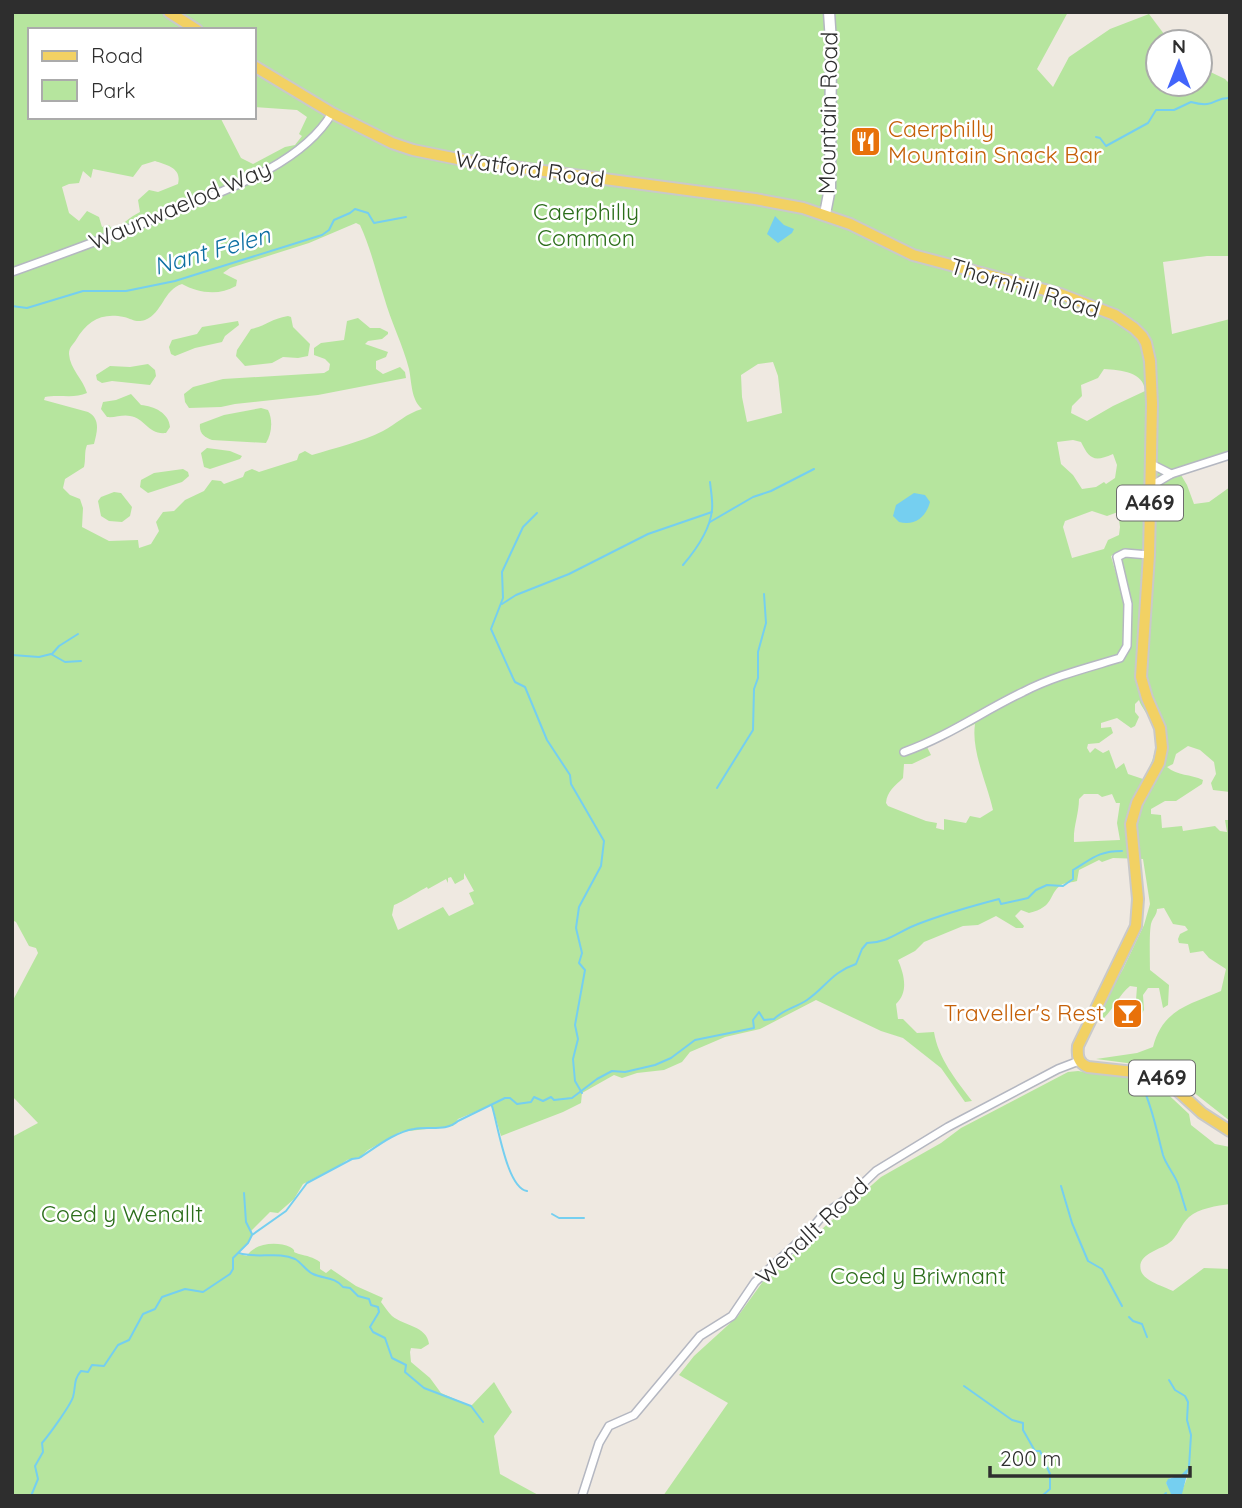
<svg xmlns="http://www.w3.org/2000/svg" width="1242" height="1508" font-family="Quicksand,sans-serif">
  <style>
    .green { fill: #b6e59e; fill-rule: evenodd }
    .water { fill: #75cff0 }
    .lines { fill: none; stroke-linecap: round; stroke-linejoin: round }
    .stream { stroke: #75cff0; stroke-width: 2 }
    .street-casing { stroke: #b4b7c1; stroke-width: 10 }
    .secondary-casing { stroke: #b4b7c1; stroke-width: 13 }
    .primary-casing { stroke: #c9c9c9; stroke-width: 14 }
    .street { stroke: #fff; stroke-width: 7 }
    .secondary { stroke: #fff; stroke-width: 10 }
    .primary { stroke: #f2d163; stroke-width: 10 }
    .labels { text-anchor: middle; stroke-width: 5; stroke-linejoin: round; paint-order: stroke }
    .shield { fill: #fff; stroke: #6d6d6d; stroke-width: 2 }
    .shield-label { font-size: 21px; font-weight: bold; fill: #2e2e2e }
    .street-label { font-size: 23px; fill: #2e2e2e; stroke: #fff }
    .food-label { font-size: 23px; fill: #c56008; stroke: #fff; text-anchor: start }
    .park-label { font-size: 23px; fill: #2c6e1b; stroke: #fff }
    .water-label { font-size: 24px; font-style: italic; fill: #0d6fa3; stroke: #fff }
  </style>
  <rect width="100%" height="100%" fill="#efe9e1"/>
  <g class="green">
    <path d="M 12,12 L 1068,12 L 1037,69 L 1053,87 L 1069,57 L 1110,29 L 1149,14 L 1170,42 L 1158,42 L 1158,84 L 1200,84 L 1200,67 L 1225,79 L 1230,84 L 1230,256 L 1207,256 L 1163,262 L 1172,334 L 1230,319 L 1230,451 L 1177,469 L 1178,475 L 1181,475 L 1187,485 L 1194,504 L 1209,502 L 1230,487 L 1230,792 L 1213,790 L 1211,783 L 1216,774 L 1214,762 L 1200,750 L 1188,746 L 1176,754 L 1173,764 L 1167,767 C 1178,776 1190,774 1203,780 L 1202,784 L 1176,801 L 1165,801 L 1151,809 L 1151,814 L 1161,815 L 1162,828 L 1182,826 L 1183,831 L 1215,826 L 1220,831 L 1227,832 L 1225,820 L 1230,820 L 1230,1121 L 1169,1073 L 1150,1066 L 1096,1059 L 1137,1053 L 1153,1047 C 1163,1009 1189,1005 1221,991 L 1226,969 L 1209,958 L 1203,951 L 1190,953 L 1188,944 L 1179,943 L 1178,939 L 1180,934 L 1188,930 L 1185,926 L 1173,924 L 1164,908 L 1157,909 C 1157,915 1153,917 1151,924 C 1149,933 1150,960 1150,970 L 1169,985 L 1168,1005 L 1163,1008 L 1159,988 L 1148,988 L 1143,995 L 1144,1010 L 1141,1015 L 1136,1000 L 1137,987 L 1130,986 C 1118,995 1110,1017 1098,1022 L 1095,1019 L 1097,1015 L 1123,969 L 1144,925 L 1150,904 L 1143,859 L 1113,858 L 1102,862 L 1099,860 L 1079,870 L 1077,881 C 1072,883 1066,882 1061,885 C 1048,894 1055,907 1029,913 L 1021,910 L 1015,916 L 1024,926 L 1023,928 L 1016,928 L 996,916 L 978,925 L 963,926 L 924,942 L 915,951 L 898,960 C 904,974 909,992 896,1004 L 898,1019 L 903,1019 L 917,1033 L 934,1032 C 938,1058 956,1080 972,1101 L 965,1102 L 941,1068 L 903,1038 L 881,1031 L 816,1000 L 760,1029 L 725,1037 L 690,1052 L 682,1062 L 664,1070 L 637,1073 L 622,1078 L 614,1075 L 582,1093 L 581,1103 L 563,1112 L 501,1136 L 492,1105 L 458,1119 L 453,1126 L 400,1132 L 368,1150 L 360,1157 L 347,1160 L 337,1167 L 303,1184 L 294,1199 L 278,1213 L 270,1212 L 251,1231 C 254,1242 242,1245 239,1254 L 247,1256 C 254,1243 277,1241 290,1247 C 299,1252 289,1251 299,1254 C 307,1256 313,1257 320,1262 L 320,1269 L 326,1273 L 331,1269 L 356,1286 L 383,1298 L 381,1302 C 384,1306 388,1312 392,1316 C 404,1326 427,1326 429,1344 L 421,1349 L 411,1348 L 410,1352 L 411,1362 L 430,1378 L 441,1393 L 471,1406 L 494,1382 L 512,1412 L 494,1436 L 500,1474 L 540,1496 L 12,1496 L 12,1137 L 38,1123 L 12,1096 L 12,1002 L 38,953 L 36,948 L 29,946 L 16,922 L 12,920 ZM 30,30 L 254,30 L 254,107 L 297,110 L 307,117 L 299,134 L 302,136 L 295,145 L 285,147 L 253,164 L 241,158 L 220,117 L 30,117 ZM 155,161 C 167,165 182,168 178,184 L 158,192 L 149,190 L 138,200 L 140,212 C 130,217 123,224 113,230 L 109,225 L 102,227 L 99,217 L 87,211 L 79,221 L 69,213 L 62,187 L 69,184 L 79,183 L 83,171 L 91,178 L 93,169 L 133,177 L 142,165 ZM 356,223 L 360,225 C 371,249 376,272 384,297 C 391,322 403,345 409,369 C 412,384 411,399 422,409 C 407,413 396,424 383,431 C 361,442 335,448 312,455 L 305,451 L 299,454 L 297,460 L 259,472 L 252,469 L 245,472 L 243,477 L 224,484 L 221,481 L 212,480 L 204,491 L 185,500 L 174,511 L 163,512 L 156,522 L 159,531 L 151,544 L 139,548 L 138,540 L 109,541 L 82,527 L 83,508 L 80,499 L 70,495 L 63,488 L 65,479 L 84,467 C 86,459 84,452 87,445 L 94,444 C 97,432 101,419 88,412 L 44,400 L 45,397 C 59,394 74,399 87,393 C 83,379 70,369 69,354 C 69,347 73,345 76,340 C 87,321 102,312 124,317 C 132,319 136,323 145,320 C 163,313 163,290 182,284 C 198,293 219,296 236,286 L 237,280 L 223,273 L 230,268 L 309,243 ZM 773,362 L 778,376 L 782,413 L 747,422 L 742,397 L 741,375 L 758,364 ZM 1104,369 C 1121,370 1144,372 1145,391 L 1113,406 L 1087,421 L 1071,413 L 1072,406 L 1082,396 L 1081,385 L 1098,378 ZM 1073,440 L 1081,442 C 1089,458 1093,463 1113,454 L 1117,465 L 1115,478 L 1106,484 L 1104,482 L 1096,487 L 1082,489 L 1073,475 L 1061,464 L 1057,442 ZM 1092,511 L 1107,516 L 1118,512 L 1120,527 L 1119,535 L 1108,540 L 1104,549 L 1072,558 L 1063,527 L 1065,521 ZM 1122,550 L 1126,557 L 1121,560 L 1130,594 L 1123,655 L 1039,681 L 1117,655 L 1123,646 L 1123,598 L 1111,556 ZM 1139,700 C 1141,707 1149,715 1152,724 C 1161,742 1153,763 1143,779 L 1128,774 L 1124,763 L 1116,769 L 1109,750 L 1103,753 L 1095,748 L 1090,753 L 1087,748 L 1088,744 L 1099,743 L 1113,733 L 1111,727 L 1101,728 L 1101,723 L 1117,718 L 1131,728 L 1135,726 L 1139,717 L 1135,712 L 1135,704 ZM 975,724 C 971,751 987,783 993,810 L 980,818 L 970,816 L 966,823 L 944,819 L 944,830 L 936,828 L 937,823 L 926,821 L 888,806 L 886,803 C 887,791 895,786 903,778 L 904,764 L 912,764 L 931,755 L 927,747 ZM 1084,794 L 1098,794 L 1102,797 L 1112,794 L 1116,803 L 1120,803 L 1117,823 L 1120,840 L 1074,842 C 1073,827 1079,814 1079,799 ZM 464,873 L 474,891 L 469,893 L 474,904 L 449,916 L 443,907 L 398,930 L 392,915 L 394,905 C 397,905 421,890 427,887 L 428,889 L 446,879 L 448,883 L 448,878 L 451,877 L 455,884 L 464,879 Z"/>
    <path d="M 288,316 L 291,317 L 293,327 L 310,344 L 308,356 L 298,358 L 283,357 L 272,363 L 245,366 L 236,356 L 237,350 L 251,329 C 266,326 270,319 288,316 Z"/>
    <path d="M 358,318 L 370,328 L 380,328 L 388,332 L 388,334 L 382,339 L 368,341 L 365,344 L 388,352 L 386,357 L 376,361 L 376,369 L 383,374 L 400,367 L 405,372 L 406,378 L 318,395 L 235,404 L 221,407 L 189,408 L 185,402 L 184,394 L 193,387 L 223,379 L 324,373 L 329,370 L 330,364 L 325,359 L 314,355 L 314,348 L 321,343 L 344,340 L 347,321 Z"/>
    <path d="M 238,321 L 239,325 L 225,336 L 222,342 L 195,348 L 175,356 L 171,354 L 169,347 L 172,340 L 197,334 L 202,327 Z"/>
    <path d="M 148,364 L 155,370 L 156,376 L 150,385 L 112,381 L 102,383 L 97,380 L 96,375 L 110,366 L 130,367 Z"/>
    <path d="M 131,394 L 141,405 C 154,406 169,413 170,427 L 166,433 C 148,435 145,418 130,416 C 123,414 115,418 107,417 L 101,409 L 103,402 L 116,400 Z"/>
    <path d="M 261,408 L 268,410 C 273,420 272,433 266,443 L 212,440 C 204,437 199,433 200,424 L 224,415 Z"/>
    <path d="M 207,448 L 230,451 L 242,456 L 240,459 L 210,469 L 204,467 L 201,453 Z"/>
    <path d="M 183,469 L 188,472 L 189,476 L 182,482 L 148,493 L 140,487 L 141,480 L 154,473 Z"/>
    <path d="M 114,492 L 121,493 L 132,507 L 130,516 L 122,522 L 109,521 L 101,516 L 98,501 L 101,497 Z"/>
    <path d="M 1078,1071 L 1143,1080 L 1158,1085 L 1189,1114 L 1191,1125 L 1215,1144 L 1230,1147 L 1230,1204 C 1217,1206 1199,1208 1189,1217 C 1181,1224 1177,1238 1169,1243 C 1160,1250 1136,1254 1141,1271 C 1144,1281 1165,1287 1173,1291 L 1204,1268 L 1230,1269 L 1230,1496 L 1180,1496 L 1189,1473 L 1171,1477 L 1166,1483 L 1173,1496 L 663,1496 L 728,1403 L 679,1375 L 694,1356 L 738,1316 L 764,1280 L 881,1177 L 941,1143 L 961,1128 L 1068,1072 Z"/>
  </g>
  <g class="water">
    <path d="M 775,216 L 784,225 L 794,229 L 792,233 L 778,243 L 767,234 Z"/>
    <path d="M 914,493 L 925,495 L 930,502 C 926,517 915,526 899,522 L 893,516 L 896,505 Z"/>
    <path d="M 1189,1467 L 1182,1494 L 1172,1496 L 1166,1483 L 1168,1479 L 1181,1475 Z"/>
  </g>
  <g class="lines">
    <g class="stream">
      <path d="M 1096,137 L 1100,138 L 1106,146 L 1148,123 L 1156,110 L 1174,110 L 1191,102 C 1216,109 1213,97 1230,98"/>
      <path d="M 12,306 L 27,308 L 83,291 L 126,291 L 175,281 L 322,235 L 329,230 L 334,220 L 350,213 L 355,209 L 368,213 L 374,223 L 406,217"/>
      <path d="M 537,513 L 523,527 L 502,572 L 503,598 L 491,629 L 513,678 L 515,682 L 525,687 L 547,740 L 570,775 L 571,784 L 604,841 L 601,866 L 579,907 L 576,928 L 582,953 L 579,963 L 585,970 L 575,1025 L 578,1039 L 573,1059 L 575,1081 L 582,1093"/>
      <path d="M 710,522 L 753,497 L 771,491 L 814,469"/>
      <path d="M 683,565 C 695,551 710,530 712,510 C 713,501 711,492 710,482"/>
      <path d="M 502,604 L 516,595 L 569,574 L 648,534 L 712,512"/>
      <path d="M 52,654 L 59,646 L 78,634"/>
      <path d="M 12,655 L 39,657 L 51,654 L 65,662 L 81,661"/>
      <path d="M 717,788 L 753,730 L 754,689 L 758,678 L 758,652 L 766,623 L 764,594"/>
      <path d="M 1143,1088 C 1153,1109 1157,1133 1163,1155 C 1166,1165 1175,1175 1178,1184 C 1181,1193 1183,1201 1186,1210"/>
      <path d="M 492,1106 C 498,1125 507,1188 527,1191"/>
      <path d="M 1061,1186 L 1072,1223 L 1088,1261 L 1102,1269 L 1122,1306"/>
      <path d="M 244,1193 L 246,1222 L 252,1234"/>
      <path d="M 552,1214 L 559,1218 L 584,1218"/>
      <path d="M 239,1253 C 257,1259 278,1251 295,1259 C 302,1263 306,1271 313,1274 C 324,1279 335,1277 343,1287 L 350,1288 L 358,1296 L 369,1299 L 371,1305 L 378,1307 L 379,1312 L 370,1327 L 373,1332 L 385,1338 L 392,1358 L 406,1365 L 405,1372 L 424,1388 L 471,1406 L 483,1422"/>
      <path d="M 1129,1317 L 1133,1321 L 1142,1324 L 1147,1337"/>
      <path d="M 1169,1380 L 1175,1390 L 1185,1396 L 1188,1402 L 1187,1420 L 1191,1435 L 1189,1467"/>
      <path d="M 964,1386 L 1012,1420 L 1023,1423 L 1023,1430 L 1035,1451 L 1040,1451 L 1050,1474 L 1050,1489 L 1042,1496"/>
      <path d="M 31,1496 L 38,1479 L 35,1466 L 43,1452 L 42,1443 C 49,1435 70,1406 73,1397 C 76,1387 73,1380 81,1371 L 88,1372 L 92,1365 L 104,1366 L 118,1345 L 129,1340 L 143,1314 L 155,1309 L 162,1297 L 185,1289 L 203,1292 L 230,1274 L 233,1269 L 233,1258 L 248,1243 L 252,1235 L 286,1211 L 307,1183 L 352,1159 L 359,1158 C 375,1148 394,1132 414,1129 C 429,1126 446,1132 458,1121 L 505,1098 L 510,1098 L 517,1104 L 531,1102 L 534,1097 L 543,1101 L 551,1097 L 554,1100 L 572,1098 L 597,1079 L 612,1071 L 625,1072 L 655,1065 L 671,1058 L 695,1040 L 754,1028 L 753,1020 L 759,1012 L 764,1020 L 774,1019 C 784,1009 795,1008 807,1000 C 826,987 832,972 856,964 L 862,949 L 867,943 C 888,943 899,931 918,924 C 944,914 972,906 999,899 L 1001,904 L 1028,898 L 1036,890 L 1047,885 L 1063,886 L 1073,879 L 1073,870 C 1092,859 1098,851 1122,851"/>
      <path d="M 1163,1496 L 1166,1493"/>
    </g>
    <defs>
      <g id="street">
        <path d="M 12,272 C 65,253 117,234 169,213 C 221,192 302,165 332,113"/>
        <path d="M 1151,464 L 1171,474"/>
        <path d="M 1151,486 L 1171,474 L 1230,455"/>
        <path d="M 904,752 C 947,737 983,711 1023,692 C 1054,676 1087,668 1120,658 L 1127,646 L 1128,604 L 1117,557 L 1125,553 L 1149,555"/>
        <path d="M 582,1496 L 599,1443 L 609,1426 L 634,1415 L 700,1336 L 732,1316 L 755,1282 L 807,1234 L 823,1215 L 848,1198 L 876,1171 L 948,1127 L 1058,1069 L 1079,1061"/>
      </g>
      <path id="secondary" d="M 825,214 L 830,188 L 831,42 L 829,12"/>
      <g id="primary">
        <path d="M 169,12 L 197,30"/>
        <path d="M 254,66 L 332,113 L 392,143 L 413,150 L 468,161 L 755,199 L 803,208 L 850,224 L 913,255 L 1060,294 L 1115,315 L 1134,328 L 1142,336 L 1146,343 L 1150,361 L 1152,404 L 1149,555 L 1141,677 L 1147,698 L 1160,728 L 1162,748 L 1159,763 L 1137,803 L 1131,824 L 1138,899 L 1136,926 L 1078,1046 C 1077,1056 1078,1063 1088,1067 L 1143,1073 L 1167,1081 L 1202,1113 L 1230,1131"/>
      </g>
    </defs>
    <use href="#street" class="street-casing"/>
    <use href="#secondary" class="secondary-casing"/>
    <use href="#primary" class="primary-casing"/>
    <use href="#street" class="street"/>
    <use href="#secondary" class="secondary"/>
    <use href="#primary" class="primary"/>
  </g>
  <defs>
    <symbol id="restaurant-square" viewBox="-11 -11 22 22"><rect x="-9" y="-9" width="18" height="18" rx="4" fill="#e8710a" stroke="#fff"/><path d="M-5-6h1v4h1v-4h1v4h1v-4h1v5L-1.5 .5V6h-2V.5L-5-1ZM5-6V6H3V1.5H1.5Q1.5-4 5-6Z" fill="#fff"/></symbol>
    <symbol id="bar-square" viewBox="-11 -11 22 22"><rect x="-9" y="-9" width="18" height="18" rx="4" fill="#e8710a" stroke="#fff"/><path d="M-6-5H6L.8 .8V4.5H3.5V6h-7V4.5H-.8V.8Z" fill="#fff"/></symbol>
  </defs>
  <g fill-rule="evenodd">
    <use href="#restaurant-square" x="848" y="124" width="35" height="35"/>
    <use href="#bar-square" x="1110" y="996" width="35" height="35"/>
  </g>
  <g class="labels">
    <g class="shield">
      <rect x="1117" y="485.5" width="66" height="35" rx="5"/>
      <rect x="1129" y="1060.5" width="66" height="35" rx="5"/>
    </g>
    <g class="shield-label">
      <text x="1150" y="510">A469</text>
      <text x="1162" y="1085">A469</text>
    </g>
    <g class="street-label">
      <text transform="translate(828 113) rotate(-89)" y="8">Mountain Road</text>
      <text transform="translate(530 169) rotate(8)" y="8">Watford Road</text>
      <text transform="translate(180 205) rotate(-23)" y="8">Waunwaelod Way</text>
      <text transform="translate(1025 288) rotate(17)" y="8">Thornhill Road</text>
      <text transform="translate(812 1231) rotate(-43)" y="8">Wenallt Road</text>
    </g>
    <g class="food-label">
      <text x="888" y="137">Caerphilly<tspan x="888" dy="26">Mountain Snack Bar</tspan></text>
      <text x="1104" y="1021" text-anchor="end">Traveller's Rest</text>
    </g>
    <g class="park-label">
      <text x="586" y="220">Caerphilly<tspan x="586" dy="26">Common</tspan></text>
      <text x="122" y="1222">Coed y Wenallt</text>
      <text x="918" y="1284">Coed y Briwnant</text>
    </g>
    <g class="water-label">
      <text transform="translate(212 251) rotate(-16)" y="8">Nant Felen</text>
    </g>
  </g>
  <rect width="1242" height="1508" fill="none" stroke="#2e2e2e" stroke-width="28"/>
  <rect x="28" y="28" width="228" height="91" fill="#ffffff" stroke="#ababab" stroke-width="2"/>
  <rect x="42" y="51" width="35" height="10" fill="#f2d163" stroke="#ababab" stroke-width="2"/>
  <text x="91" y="63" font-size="21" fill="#2e2e2e">Road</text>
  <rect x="42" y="80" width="35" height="21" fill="#b6e59e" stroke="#ababab" stroke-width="2"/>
  <text x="91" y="98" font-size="21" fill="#2e2e2e">Park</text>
  <g transform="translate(1179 63)"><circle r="33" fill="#ffffff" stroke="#ababab" stroke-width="2"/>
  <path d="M0-5L12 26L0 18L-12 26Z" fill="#4264fb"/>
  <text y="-10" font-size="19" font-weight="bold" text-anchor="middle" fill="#2e2e2e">N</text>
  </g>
  <path d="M990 1466v10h200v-10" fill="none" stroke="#2e2e2e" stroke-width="3.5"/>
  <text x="1000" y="1466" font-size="21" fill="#2e2e2e" stroke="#ffffff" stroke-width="5" paint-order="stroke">200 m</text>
</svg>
